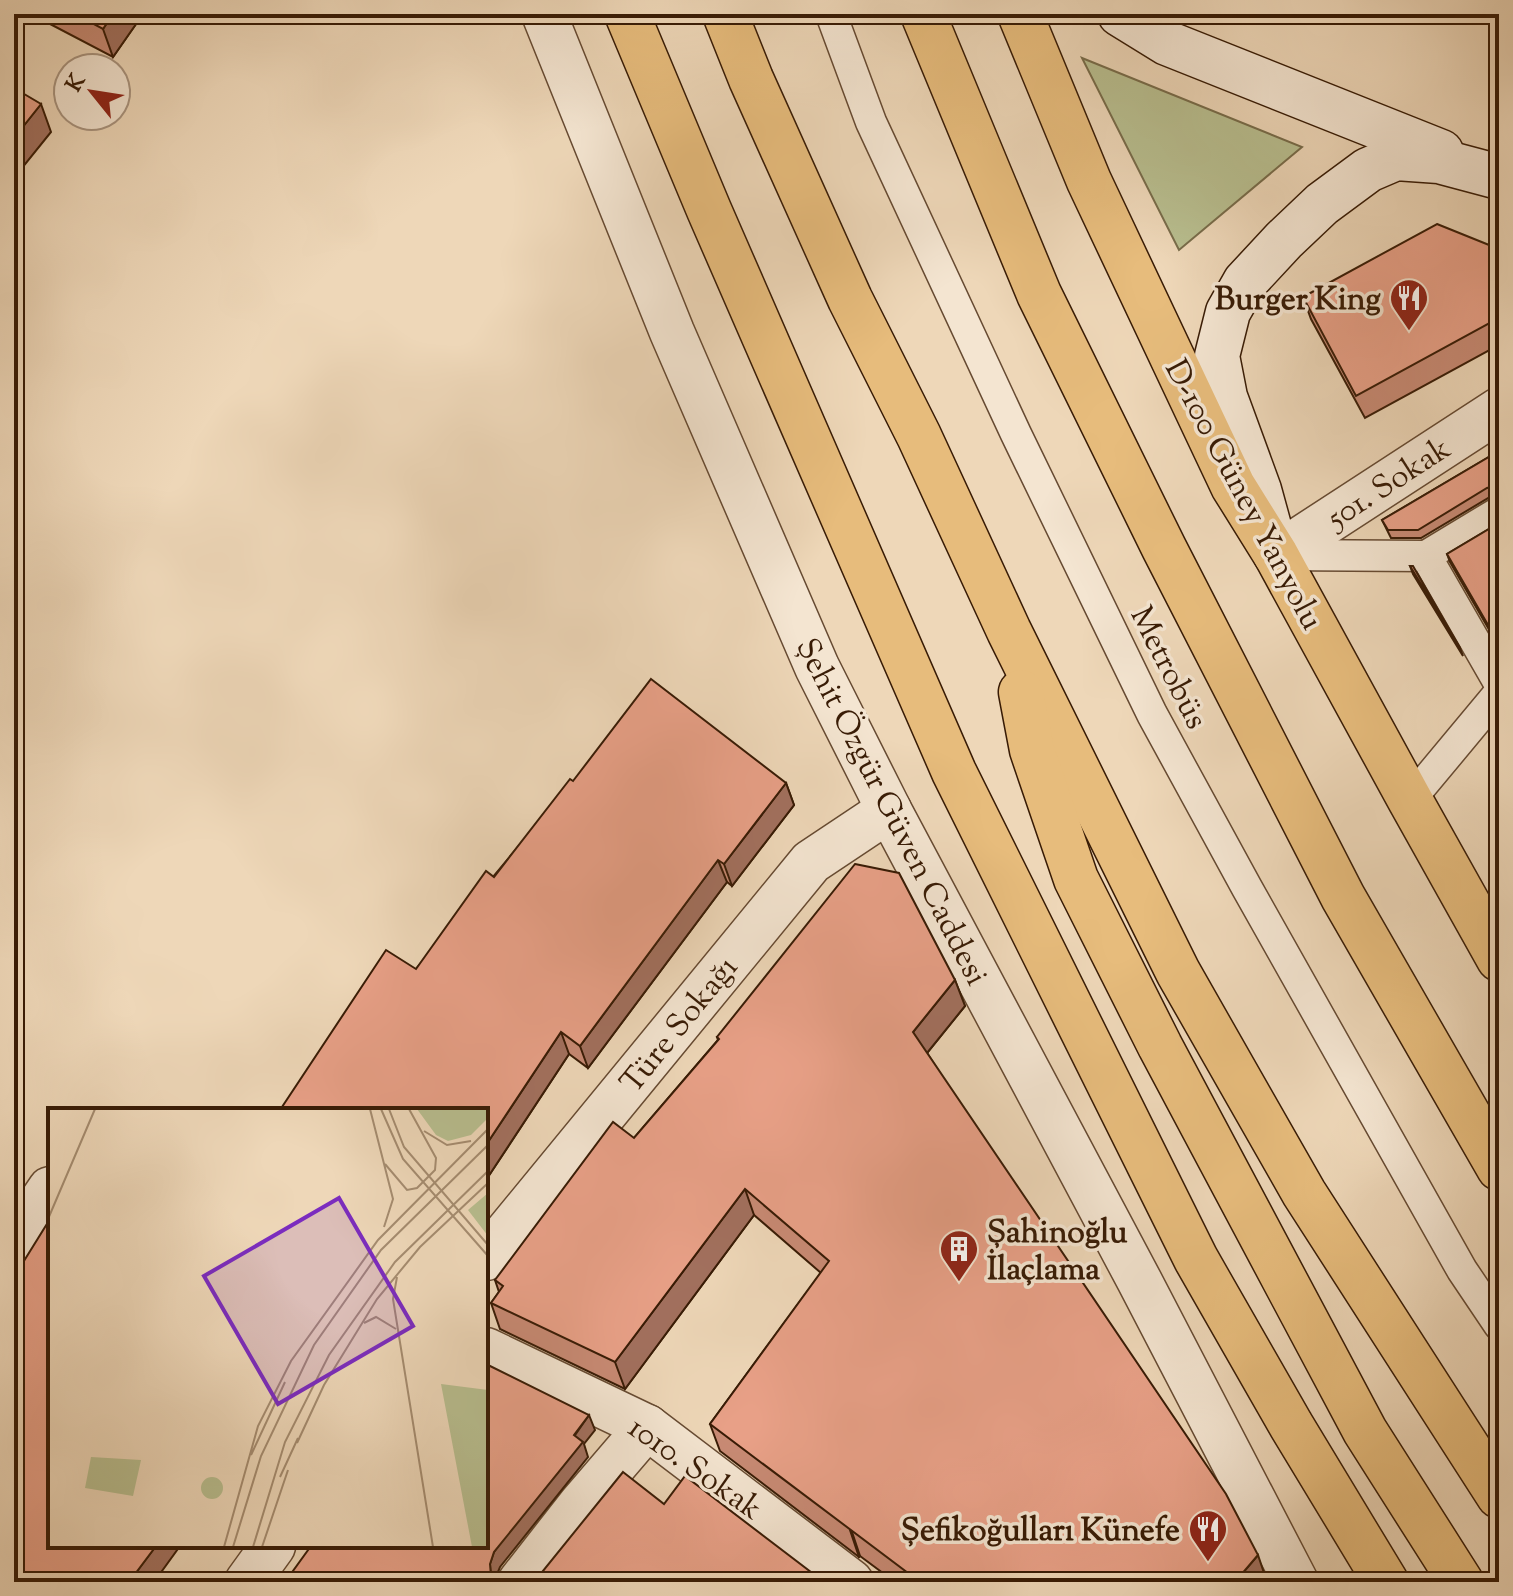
<svg xmlns="http://www.w3.org/2000/svg" width="1513" height="1596" font-family="'Sorts Mill Goudy',serif">
  <style>
    .green { fill: #b8be8f; stroke: #786c4a; stroke-width: 2 }
    .lines { fill: none; stroke-linecap: round; stroke-linejoin: round }
    .lane-casing { stroke: #664a32; stroke-width: 33 }
    .street-casing { stroke: #664a32; stroke-width: 47 }
    .secondary-casing { stroke: #381b05; stroke-width: 47 }
    .primary-casing { stroke: #381b05; stroke-width: 47 }
    .highway-casing { stroke: #381b05; stroke-width: 47 }
    .lane { stroke: #f4e5d1; stroke-width: 30 }
    .street { stroke: #f4e5d1; stroke-width: 44 }
    .secondary { stroke: #f4e5d1; stroke-width: 44 }
    .primary { stroke: #e7bc7c; stroke-width: 44 }
    .highway { stroke: #e7bc7c; stroke-width: 44 }
    .wall { fill: #c88a74; stroke: #381b05; stroke-width: 2 }
    .shaded-wall { fill: #a2705e; stroke: #381b05; stroke-width: 2 }
    .building { fill: #e8a087; stroke: #381b05; stroke-width: 2 }
    .labels { text-anchor: middle; stroke-width: 7; stroke-linejoin: round; paint-order: stroke }
    .poi-label { font-size: 32px; font-weight: bold; fill: #381b05; stroke: #f4e5d1; text-anchor: end }
    .street-label { font-size: 32px; fill: #381b05; stroke: #f4e5d1 }
    .inset-road { fill: none; stroke: #a58c70; stroke-width: 2 }
    .view { fill: #7b2cbf; fill-opacity: 0.15; stroke: #7b2cbf; stroke-width: 4 }
    .inset-edge { fill: none; stroke: #381b05; stroke-width: 4 }
  </style>
  <rect width="100%" height="100%" fill="#eed7b8"/>
  <filter id="stains"><feTurbulence type="fractalNoise" baseFrequency=".0025" numOctaves="4"/><feColorMatrix values="0 0 0 0 .2 0 0 0 0 .09 0 0 0 0 .02 0 0 0 .5 -.17"/></filter>
  <radialGradient id="worn" r=".72"><stop offset=".6" stop-color="#630" stop-opacity="0"/><stop offset="1" stop-color="#630" stop-opacity=".3"/></radialGradient>
  <path class="green" d="M 1082,58 L 1302,147 L 1179,250 Z"/>
  <g class="lines">
    <defs>
      <g id="lane">
        <path d="M 831,14 L 871,122 L 1016,434 L 1152,714 L 1247,888 L 1462,1270 L 1499,1325"/>
        <path d="M 1276,555 L 1426,556 L 1499,683"/>
        <path d="M 1426,556 L 1499,512"/>
        <path d="M 1410,800 L 1499,693"/>
      </g>
      <g id="street">
        <path d="M 544,14 L 672,332 L 817,667 L 889,810 L 1139,1280 L 1296,1582"/>
        <path d="M 1276,555 L 1499,410"/>
        <path d="M 14,1242 L 50,1189"/>
        <path d="M 486,1258 L 811,862 L 889,810"/>
        <path d="M 486,1350 L 647,1427 L 851,1582"/>
        <path d="M 247,1582 L 273,1546"/>
        <path d="M 520,1582 L 581,1504 L 647,1427"/>
      </g>
      <g id="secondary">
        <path d="M 1120,14 L 1167,43 L 1441,152"/>
        <path d="M 1273,541 L 1259,490 L 1225,397 L 1217,356 L 1228,312 L 1245,282 L 1284,240 L 1322,204 L 1368,170 L 1396,158 L 1439,161 L 1499,177"/>
      </g>
      <g id="primary">
        <path d="M 627,14 L 709,210 L 954,772 L 1196,1259 L 1291,1425 L 1386,1582"/>
        <path d="M 1020,14 L 1089,181 L 1233,486 L 1276,555 L 1410,800 L 1499,959"/>
      </g>
      <g id="highway">
        <path d="M 725,14 L 751,79 L 850,299 L 919,436 L 1009,631 L 1178,972 L 1304,1193 L 1499,1496"/>
        <path d="M 923,14 L 1039,294 L 1164,548 L 1343,897 L 1499,1168"/>
        <path d="M 1021,692 L 1032,750 L 1076,879 L 1160,1046 L 1365,1431 L 1461,1582"/>
      </g>
    </defs>
    <use href="#lane" class="lane-casing"/>
    <use href="#street" class="street-casing"/>
    <use href="#secondary" class="secondary-casing"/>
    <use href="#primary" class="primary-casing"/>
    <use href="#highway" class="highway-casing"/>
    <use href="#lane" class="lane"/>
    <use href="#street" class="street"/>
    <use href="#secondary" class="secondary"/>
    <use href="#primary" class="primary"/>
    <use href="#highway" class="highway"/>
  </g>
  <g class="wall">
    <path d="M 31,14 L 143,14 L 113,57 Z"/>
    <path d="M 1499,249 L 1499,345 L 1365,418 L 1311,319 L 1303,297 Z"/>
    <path d="M 1499,451 L 1499,494 L 1490,497 L 1421,538 L 1391,538 L 1382,520 Z"/>
    <path d="M 1499,523 L 1499,645 L 1498,645 L 1450,562 L 1447,554 Z"/>
    <path d="M 1410,566 L 1460,648 L 1463,656 L 1413,574 Z"/>
    <path d="M 573,781 L 786,783 L 794,805 L 732,886 L 727,882 L 588,1068 L 569,1054 L 486,1180 L 486,1110 L 416,969 Z"/>
    <path d="M 955,980 L 965,1006 L 927,1053 L 1268,1582 L 895,1582 L 860,1556 L 859,1557 L 720,1451 L 710,1424 L 821,1273 L 754,1215 L 625,1389 L 500,1329 L 491,1303 L 499,1292 L 495,1280 L 634,1138 L 718,1040 L 717,1037 Z"/>
  </g>
  <g class="shaded-wall">
    <path d="M 113,14 L 143,14 L 113,57 L 103,29 Z"/>
    <path d="M 41,104 L 51,132 L 14,178 L 14,138 Z"/>
    <path d="M 786,783 L 794,805 L 732,886 L 724,864 Z"/>
    <path d="M 718,860 L 727,882 L 588,1068 L 580,1046 Z"/>
    <path d="M 955,980 L 965,1006 L 923,1058 L 913,1032 Z"/>
    <path d="M 561,1032 L 569,1054 L 486,1180 L 486,1145 Z"/>
    <path d="M 745,1189 L 754,1215 L 625,1389 L 615,1362 Z"/>
    <path d="M 589,1415 L 595,1430 L 584,1444 L 588,1457 L 500,1567 L 495,1579 L 496,1582 L 491,1576 L 490,1564 L 494,1552 Z"/>
    <path d="M 851,1529 L 860,1556 L 859,1557 L 850,1530 Z"/>
    <path d="M 156,1546 L 180,1546 L 154,1582 L 129,1582 Z"/>
    <path d="M 1258,1555 L 1267,1582 L 1235,1582 Z"/>
  </g>
  <g class="building">
    <path d="M 75,14 L 113,14 L 103,29 Z"/>
    <path d="M 14,88 L 41,104 L 14,138 Z"/>
    <path d="M 1437,224 L 1499,249 L 1499,318 L 1356,396 L 1303,297 Z"/>
    <path d="M 1499,451 L 1499,487 L 1495,486 L 1487,488 L 1418,530 L 1388,530 L 1382,520 Z"/>
    <path d="M 1499,523 L 1499,635 L 1495,637 L 1447,554 Z"/>
    <path d="M 1410,566 L 1413,566 L 1460,648 Z"/>
    <path d="M 651,679 L 786,783 L 724,864 L 718,860 L 580,1046 L 561,1032 L 486,1145 L 486,1110 L 280,1110 L 386,950 L 416,969 L 486,871 L 494,877 L 570,779 L 573,781 Z"/>
    <path d="M 855,864 L 899,873 L 955,980 L 913,1032 L 1226,1494 L 1258,1555 L 1235,1582 L 920,1582 L 710,1424 L 829,1261 L 745,1189 L 615,1362 L 491,1303 L 503,1286 L 495,1280 L 613,1122 L 634,1138 L 719,1039 L 717,1037 Z"/>
    <path d="M 50,1219 L 50,1546 L 156,1546 L 129,1582 L 14,1582 L 14,1277 Z"/>
    <path d="M 486,1364 L 589,1415 L 574,1435 L 583,1442 L 494,1552 L 490,1564 L 491,1576 L 496,1582 L 285,1582 L 311,1546 L 486,1546 Z"/>
    <path d="M 623,1472 L 664,1504 L 685,1476 L 824,1582 L 534,1582 Z"/>
  </g>
  <defs>
    <symbol id="restaurant-pin" viewBox="-11 -11 22 30"><path d="M0 17L-7.5 6A9.5 9.5 0 1 1 7.5 6Z" fill="#8f2418" stroke="#f4e5d1"/><path d="M-5-6h1v4h1v-4h1v4h1v-4h1v5L-1.5 .5V6h-2V.5L-5-1ZM5-6V6H3V1.5H1.5Q1.5-4 5-6Z" fill="#fff"/></symbol>
    <symbol id="building-pin" viewBox="-11 -11 22 30"><path d="M0 17L-7.5 6A9.5 9.5 0 1 1 7.5 6Z" fill="#8f2418" stroke="#f4e5d1"/><path d="M-4-6H4V6H1V3H-1V6H-4ZM-2.5-4.3h1.7v1.8h-1.7ZM.8-4.3h1.7v1.8H.8ZM-2.5-1h1.7V.8h-1.7ZM.8-1h1.7V.8H.8Z" fill="#fff"/></symbol>
  </defs>
  <g fill-rule="evenodd">
    <use href="#restaurant-pin" x="1387" y="276" width="44" height="60"/>
    <use href="#building-pin" x="937" y="1227" width="44" height="60"/>
    <use href="#restaurant-pin" x="1186" y="1507" width="44" height="60"/>
  </g>
  <g class="labels">
    <g class="poi-label">
      <text x="1381" y="309">Burger King</text>
      <text x="987" y="1242" text-anchor="start">Şahinoğlu<tspan x="987" dy="37">İlaçlama</tspan></text>
      <text x="1180" y="1540">Şefikoğulları Künefe</text>
    </g>
    <g class="street-label">
      <text transform="translate(1388 482) rotate(-33)" y="11">501. Sokak</text>
      <text transform="translate(1245 494) rotate(62)" y="11">D-100 Güney Yanyolu</text>
      <text transform="translate(1170 667) rotate(63)" y="11">Metrobüs</text>
      <text transform="translate(893 811) rotate(63)" y="11">Şehit Özgür Güven Caddesi</text>
      <text transform="translate(678 1024) rotate(-51)" y="11">Türe Sokağı</text>
      <text transform="translate(696 1467) rotate(35)" y="11">1010. Sokak</text>
    </g>
  </g>
  <g transform="translate(48 1108)">
    <rect width="440" height="440" fill="#eed7b8"/>
    <path d="M 369,1 L 440,1 L 440,10 L 423,27 L 400,33 L 388,27 ZM 440,85 L 440,128 L 420,102 ZM 393,276 L 440,282 L 440,439 L 424,439 ZM 43,349 L 93,352 L 85,388 L 37,380 ZM153 380a11 11 0 1 1 22 0a11 11 0 1 1-22 0Z" fill="#b8be8f"/>
    <path class="inset-road" d="M 322,1 L 345,91 L 336,119M 333,1 L 355,51 L 440,148M 341,1 L 356,39 L 440,137M 376,23 L 399,37 L 423,33M 337,56 L 359,82 L 369,80 L 387,62 L 388,50 L 361,1M 0,111 L 47,1M 349,169 L 345,191 L 385,439M 316,215 L 328,209 L 348,221M 249,335 L 276,277 L 329,191 L 372,139 L 440,75M 203,347 L 237,274M 232,369 L 250,330M 176,439 L 210,318 L 243,253 L 330,132 L 440,21M 185,439 L 213,348 L 266,237 L 333,142 L 440,37M 205,439 L 237,334 L 281,247 L 347,154 L 440,63M 214,439 L 240,362"/>
    <path class="view" d="M 291,90 L 365,218 L 230,296 L 156,168 Z"/>
    <rect width="440" height="440" class="inset-edge"/>
  </g>
  <rect width="1513" height="1596" fill="none" stroke="#eed7b8" stroke-width="48"/>
  <rect x="16" y="16" width="1481" height="1564" fill="none" stroke="#381b05" stroke-width="4"/>
  <rect x="24" y="24" width="1465" height="1548" fill="none" stroke="#381b05" stroke-width="2"/>
  <g transform="translate(92 92) rotate(300)"><circle r="38" fill="#f4e5d1" stroke="#a9947f" stroke-width="2"/>
  <path d="M0-6L14 30L0 20L-14 30Z" fill="#8f2418"/>
  <text y="-12" font-size="22" font-weight="bold" text-anchor="middle" fill="#381b05">K</text>
  </g>
  <rect width="100%" height="100%" filter="url(#stains)"/>
  <rect width="100%" height="100%" fill="url(#worn)"/>
</svg>
